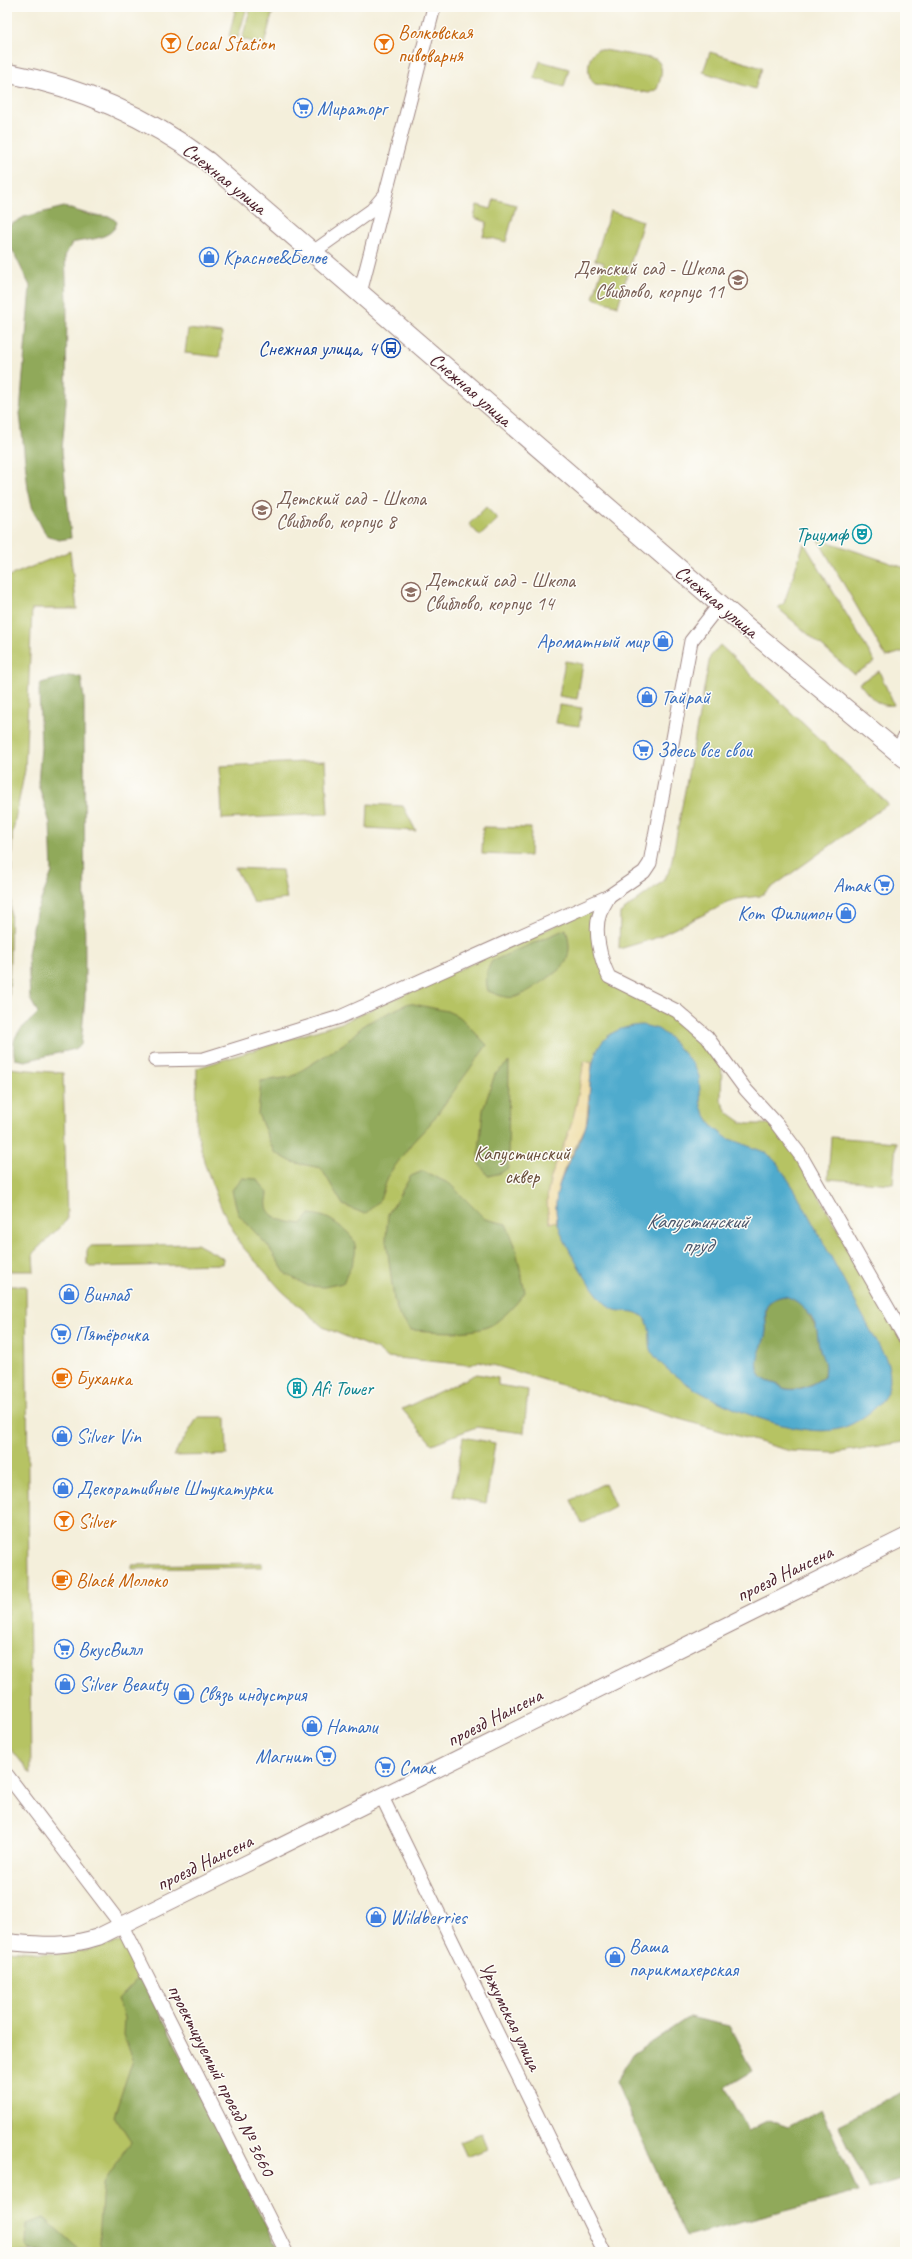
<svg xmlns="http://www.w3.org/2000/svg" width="912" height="2259" font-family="Caveat,sans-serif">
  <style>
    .green { fill: #b6c364; stroke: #807148 }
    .forest { fill: #90a95a; stroke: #6d6442 }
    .sand { fill: #eeda9e; stroke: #9c7c64 }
    .water { fill: #4fabcd; stroke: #4c657c; fill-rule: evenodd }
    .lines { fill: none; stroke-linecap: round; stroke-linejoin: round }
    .minor-casing { stroke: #9f8783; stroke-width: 15 }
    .tertiary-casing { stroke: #9f8783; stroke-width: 18 }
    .secondary-casing { stroke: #9f8783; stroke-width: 21 }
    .minor { stroke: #fff; stroke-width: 13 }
    .tertiary { stroke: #fff; stroke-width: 16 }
    .secondary { stroke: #fff; stroke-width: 19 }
    .labels { text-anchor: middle; stroke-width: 3; stroke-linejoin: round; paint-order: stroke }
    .food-label { font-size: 20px; fill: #c56008; stroke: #fdfcf7; text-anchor: start }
    .shop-label { font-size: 20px; fill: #366cbe; stroke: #fdfcf7; text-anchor: start }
    .street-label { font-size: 20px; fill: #4a1f2b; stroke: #fdfcf7 }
    .education-label { font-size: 20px; fill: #785e54; stroke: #fdfcf7; text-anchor: start }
    .transit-label { font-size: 20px; fill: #164399; stroke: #fdfcf7; text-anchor: end }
    .culture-label { font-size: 20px; fill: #0d838f; stroke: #fdfcf7; text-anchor: end }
    .park-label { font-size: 20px; fill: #6a503c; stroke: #fdfcf7 }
    .water-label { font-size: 21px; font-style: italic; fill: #4c576c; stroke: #fdfcf7 }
  </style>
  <rect width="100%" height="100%" fill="#fdfcf7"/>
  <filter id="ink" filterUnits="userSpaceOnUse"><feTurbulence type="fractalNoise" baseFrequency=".025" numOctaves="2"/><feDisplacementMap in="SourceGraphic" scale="8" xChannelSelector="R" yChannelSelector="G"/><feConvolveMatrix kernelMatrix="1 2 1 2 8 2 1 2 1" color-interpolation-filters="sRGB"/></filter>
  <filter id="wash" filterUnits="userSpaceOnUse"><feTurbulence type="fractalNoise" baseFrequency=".012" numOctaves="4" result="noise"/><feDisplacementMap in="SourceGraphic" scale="16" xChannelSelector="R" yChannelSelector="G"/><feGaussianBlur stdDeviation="0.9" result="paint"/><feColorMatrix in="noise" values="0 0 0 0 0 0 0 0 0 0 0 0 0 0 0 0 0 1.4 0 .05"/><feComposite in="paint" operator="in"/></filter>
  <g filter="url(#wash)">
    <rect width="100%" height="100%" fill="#f4efdb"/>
    <g class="green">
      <path d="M 236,7 L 247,7 L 238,38 L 229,36 Z"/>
      <path d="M 251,7 L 274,7 L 264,45 L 242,39 Z"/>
      <path d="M 598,49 L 656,59 C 665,67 661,78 657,89 L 649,93 L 595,84 C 585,77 587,54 598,49 Z"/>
      <path d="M 710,52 L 762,68 L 755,89 L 703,72 Z"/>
      <path d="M 540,61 L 569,69 L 564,87 L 534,78 Z"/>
      <path d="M 494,199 L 516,205 L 506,242 L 483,236 L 487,222 L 474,218 L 477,205 L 491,209 Z"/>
      <path d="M 610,211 L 643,221 L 618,306 L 593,298 L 604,263 L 595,260 Z"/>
      <path d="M 188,329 L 222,333 L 219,357 L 185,353 Z"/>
      <path d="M 486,507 L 498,519 L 480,536 L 469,524 Z"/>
      <path d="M 817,538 L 905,568 L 905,651 L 886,657 Z"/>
      <path d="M 804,543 L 875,662 L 854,674 L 778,608 L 784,603 Z"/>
      <path d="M 70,551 L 77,609 L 32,609 L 25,770 L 12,836 L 8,1068 L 63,1073 L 67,1220 L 33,1253 L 34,1271 L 7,1271 L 7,577 Z"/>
      <path d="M 720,645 L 888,804 L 760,896 L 736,899 L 653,939 L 619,949 L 620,913 L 662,882 L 670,870 L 710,657 Z"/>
      <path d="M 565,661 L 583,664 L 577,699 L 559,696 Z"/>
      <path d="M 879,671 L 894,705 C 877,708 869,695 859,683 Z"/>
      <path d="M 559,705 L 582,708 L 579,726 L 556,723 Z"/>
      <path d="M 325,761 L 328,814 L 222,819 L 220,766 Z"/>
      <path d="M 368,804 L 403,806 L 416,831 L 367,828 Z"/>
      <path d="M 483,827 L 531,828 L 530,856 L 482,854 Z"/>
      <path d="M 235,868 L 282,870 L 287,899 L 254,903 Z"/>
      <path d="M 596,907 L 601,968 L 682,1019 L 711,1049 L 722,1063 L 721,1100 L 727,1112 L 741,1122 L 748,1124 L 771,1124 L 789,1143 L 905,1346 L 904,1442 L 834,1453 L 790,1451 L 479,1361 L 471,1365 L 386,1357 L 378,1350 L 323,1327 L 282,1291 L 241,1245 L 221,1207 L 205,1165 L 196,1128 L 197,1068 L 341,1023 Z"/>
      <path d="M 831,1137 L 896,1142 L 893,1184 L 828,1179 Z"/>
      <path d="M 197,1244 L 221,1257 L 223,1259 L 222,1264 L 91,1267 L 87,1264 L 87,1250 L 91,1246 Z"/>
      <path d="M 7,1286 L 26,1286 L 31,1774 L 7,1744 Z"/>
      <path d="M 477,1374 L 498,1378 L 498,1385 L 528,1390 L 524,1433 L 476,1427 L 432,1444 L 402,1409 Z"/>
      <path d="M 198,1417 L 226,1417 L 227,1455 L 173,1456 Z"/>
      <path d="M 463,1437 L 495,1443 L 486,1503 L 453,1497 Z"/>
      <path d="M 605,1483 L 615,1506 L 582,1524 L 571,1500 Z"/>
      <path d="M 262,1563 L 262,1567 L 132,1569 L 132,1565 Z"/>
      <path d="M 119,1942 L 126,1945 L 279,2252 L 7,2252 L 7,1950 L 58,1954 L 91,1949 Z"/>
      <path d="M 481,2134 L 487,2149 L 467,2157 L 460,2142 Z"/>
    </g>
    <g class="forest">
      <path d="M 64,207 L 91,215 L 111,217 L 117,222 C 113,240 87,239 72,243 L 65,256 L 67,300 L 66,402 L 62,450 L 71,538 L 59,540 L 46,535 L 33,510 L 28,489 L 20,413 L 30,286 L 7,239 L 7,227 L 24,217 Z"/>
      <path d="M 68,676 L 81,677 L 84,698 L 85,998 L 81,1045 L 75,1049 L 25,1061 L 15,1059 C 9,1033 22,1030 38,1013 L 30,999 L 28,954 L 36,913 L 52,872 L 50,823 L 38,783 L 41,748 L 39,690 L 41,683 Z"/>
      <path d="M 566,929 C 569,940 571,950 566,962 C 561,971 525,995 515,997 C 506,999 496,994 488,991 C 485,979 486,971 492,961 Z"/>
      <path d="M 409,1003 L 447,1011 L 460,1017 L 487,1045 L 430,1124 L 412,1143 L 389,1174 L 380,1200 L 365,1214 L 343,1205 L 321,1168 L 292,1162 L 274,1152 L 258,1114 L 261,1081 L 291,1077 L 345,1043 L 365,1024 Z"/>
      <path d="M 509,1062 L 508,1168 L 501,1173 L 488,1176 L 478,1162 L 483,1110 L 495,1074 Z"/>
      <path d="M 423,1171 L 450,1184 L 485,1219 L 506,1224 L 515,1245 L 525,1292 C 518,1303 499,1323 487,1327 C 466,1335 433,1331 411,1330 L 399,1315 L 394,1300 L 386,1238 L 388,1214 L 411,1176 Z"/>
      <path d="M 242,1178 L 257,1179 L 268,1193 C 268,1197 266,1202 267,1206 C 269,1220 292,1223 302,1224 L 310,1214 C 325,1216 329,1218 341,1227 C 366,1244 353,1260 343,1283 L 324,1287 L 308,1286 L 286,1274 L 268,1246 L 238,1214 L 232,1190 Z"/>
      <path d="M 784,1296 L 794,1298 L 805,1309 L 817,1330 L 820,1350 L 825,1362 L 824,1377 C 813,1384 800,1391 787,1389 C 784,1389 781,1386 779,1385 C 769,1381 761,1382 758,1369 C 754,1355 765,1344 766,1331 C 767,1313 760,1301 784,1296 Z"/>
      <path d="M 141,1975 L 279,2252 L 102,2252 L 99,2240 L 103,2184 L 131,2142 L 114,2116 L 133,2059 L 123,2035 L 124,2018 L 118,1999 Z"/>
      <path d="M 689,2017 L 729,2026 L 752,2071 L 725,2087 L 748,2130 L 769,2120 L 788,2127 L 821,2109 L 858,2192 L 686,2237 L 616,2082 L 632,2055 Z"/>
      <path d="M 905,2091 L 905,2178 L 869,2189 L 838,2124 Z"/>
      <path d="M 44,2218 L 82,2252 L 32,2252 L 26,2246 L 27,2224 Z"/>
    </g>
    <path class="sand" d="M 584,1061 L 592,1063 L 586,1126 L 564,1170 L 559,1185 L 556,1204 L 557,1221 L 550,1223 C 540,1186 559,1161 570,1128 C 577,1106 580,1084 584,1061 Z"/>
    <path class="water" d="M 643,1025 L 658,1029 L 670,1038 L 694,1065 L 699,1076 L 701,1107 L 713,1127 L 727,1138 L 767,1153 L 777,1163 L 795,1190 L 886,1359 C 893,1378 891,1393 876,1407 C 865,1417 853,1425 839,1429 C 798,1439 717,1405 684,1382 C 674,1375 654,1360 651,1349 C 648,1337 653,1326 642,1316 C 632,1308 620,1314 611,1308 C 594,1297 561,1240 557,1220 C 549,1173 587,1149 589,1108 C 591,1066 589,1028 643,1025 ZM 784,1296 C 799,1299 814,1316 817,1331 C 818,1337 818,1344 820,1350 C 824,1364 826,1360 824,1377 C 813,1384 800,1392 786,1389 C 783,1389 781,1386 778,1385 C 769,1381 761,1382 758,1369 C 755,1356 765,1343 766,1331 C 767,1313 759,1301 784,1296 Z"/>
  </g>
  <g filter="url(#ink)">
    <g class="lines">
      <defs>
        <g id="minor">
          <path d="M 313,252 L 372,210 L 383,197"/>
          <path d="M 360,293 L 434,7"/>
          <path d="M 897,751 L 905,736"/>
          <path d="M 609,896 C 606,902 603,907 600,913 C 593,931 601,961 609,977 L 677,1011 L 707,1037 L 746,1090 L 776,1123 L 801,1156 L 905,1338"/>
          <path d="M 155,1060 L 204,1059 L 340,1017 L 609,896 L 644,872 L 650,863 L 691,641 L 720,604"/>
          <path d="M 7,1775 L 122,1926 L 286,2252"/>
          <path d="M 382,1797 L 604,2252"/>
        </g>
        <path id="tertiary" d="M 7,1942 C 42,1945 64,1948 98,1937 L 905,1537"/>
        <path id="secondary" d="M 7,73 C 79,87 148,117 207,161 L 737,619 L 905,758"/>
      </defs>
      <use href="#minor" class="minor-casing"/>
      <use href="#tertiary" class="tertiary-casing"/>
      <use href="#secondary" class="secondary-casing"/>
      <use href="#minor" class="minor"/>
      <use href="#tertiary" class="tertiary"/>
      <use href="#secondary" class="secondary"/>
    </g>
  </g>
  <defs>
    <symbol id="bar-ring" viewBox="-11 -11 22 22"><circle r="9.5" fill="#fdfcf7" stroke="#e8710a" stroke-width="1.5"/><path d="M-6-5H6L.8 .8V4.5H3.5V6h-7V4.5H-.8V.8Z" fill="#e8710a"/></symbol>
    <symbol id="supermarket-ring" viewBox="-11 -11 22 22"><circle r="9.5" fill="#fdfcf7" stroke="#3f7fe0" stroke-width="1.5"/><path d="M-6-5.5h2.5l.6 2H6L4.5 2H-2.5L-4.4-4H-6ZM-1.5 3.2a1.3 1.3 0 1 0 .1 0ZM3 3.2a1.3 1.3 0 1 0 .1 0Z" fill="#3f7fe0"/></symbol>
    <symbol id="shop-ring" viewBox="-11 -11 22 22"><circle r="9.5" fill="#fdfcf7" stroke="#3f7fe0" stroke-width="1.5"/><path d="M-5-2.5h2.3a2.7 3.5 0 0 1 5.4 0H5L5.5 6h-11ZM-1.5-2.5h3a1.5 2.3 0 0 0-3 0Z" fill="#3f7fe0"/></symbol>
    <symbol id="school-ring" viewBox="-11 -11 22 22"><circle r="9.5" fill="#fdfcf7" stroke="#8d6e63" stroke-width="1.5"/><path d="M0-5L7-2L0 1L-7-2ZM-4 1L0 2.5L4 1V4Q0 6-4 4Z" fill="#8d6e63"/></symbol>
    <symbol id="bus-ring" viewBox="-11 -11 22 22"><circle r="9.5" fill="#fdfcf7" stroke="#1a4fb4" stroke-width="1.5"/><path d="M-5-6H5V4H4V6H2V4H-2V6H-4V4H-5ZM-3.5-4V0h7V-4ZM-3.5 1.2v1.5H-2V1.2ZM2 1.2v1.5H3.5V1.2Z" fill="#1a4fb4"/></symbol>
    <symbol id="theatre-ring" viewBox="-11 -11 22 22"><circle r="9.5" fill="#fdfcf7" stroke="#0f9aa8" stroke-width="1.5"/><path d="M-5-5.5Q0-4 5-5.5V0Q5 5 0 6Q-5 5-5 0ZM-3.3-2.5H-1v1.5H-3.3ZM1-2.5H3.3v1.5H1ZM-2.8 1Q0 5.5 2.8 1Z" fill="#0f9aa8"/></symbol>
    <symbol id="cafe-ring" viewBox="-11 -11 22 22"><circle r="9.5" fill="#fdfcf7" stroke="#e8710a" stroke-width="1.5"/><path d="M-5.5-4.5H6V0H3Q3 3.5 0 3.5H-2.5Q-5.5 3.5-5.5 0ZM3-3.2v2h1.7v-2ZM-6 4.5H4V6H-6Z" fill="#e8710a"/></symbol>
    <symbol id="building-ring" viewBox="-11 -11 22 22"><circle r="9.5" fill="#fdfcf7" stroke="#0f9aa8" stroke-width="1.5"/><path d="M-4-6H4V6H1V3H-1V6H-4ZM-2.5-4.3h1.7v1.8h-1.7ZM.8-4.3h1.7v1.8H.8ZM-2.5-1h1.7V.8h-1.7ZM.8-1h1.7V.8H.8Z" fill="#0f9aa8"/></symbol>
  </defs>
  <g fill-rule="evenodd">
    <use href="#bar-ring" x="160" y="32" width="22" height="22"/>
    <use href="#bar-ring" x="373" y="33" width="22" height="22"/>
    <use href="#supermarket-ring" x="292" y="97" width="22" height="22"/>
    <use href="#shop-ring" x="198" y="246" width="22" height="22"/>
    <use href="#school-ring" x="727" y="269" width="22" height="22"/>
    <use href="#bus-ring" x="380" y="337" width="22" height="22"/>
    <use href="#school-ring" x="251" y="499" width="22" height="22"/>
    <use href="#theatre-ring" x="851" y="523" width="22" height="22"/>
    <use href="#school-ring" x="400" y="581" width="22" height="22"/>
    <use href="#shop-ring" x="652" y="630" width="22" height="22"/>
    <use href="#shop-ring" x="636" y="686" width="22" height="22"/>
    <use href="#supermarket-ring" x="632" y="739" width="22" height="22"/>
    <use href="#supermarket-ring" x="873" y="874" width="22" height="22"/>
    <use href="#shop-ring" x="835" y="902" width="22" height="22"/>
    <use href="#shop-ring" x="58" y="1283" width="22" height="22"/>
    <use href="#supermarket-ring" x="50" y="1323" width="22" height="22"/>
    <use href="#cafe-ring" x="51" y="1367" width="22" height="22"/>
    <use href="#building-ring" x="286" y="1377" width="22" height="22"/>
    <use href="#shop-ring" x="51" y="1425" width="22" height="22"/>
    <use href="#shop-ring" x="52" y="1477" width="22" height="22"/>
    <use href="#bar-ring" x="53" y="1510" width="22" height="22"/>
    <use href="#cafe-ring" x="51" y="1569" width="22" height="22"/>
    <use href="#supermarket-ring" x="53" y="1638" width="22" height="22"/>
    <use href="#shop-ring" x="54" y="1673" width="22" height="22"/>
    <use href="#shop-ring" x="173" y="1683" width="22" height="22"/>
    <use href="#shop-ring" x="301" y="1715" width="22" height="22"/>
    <use href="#supermarket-ring" x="315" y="1745" width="22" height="22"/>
    <use href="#supermarket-ring" x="374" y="1756" width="22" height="22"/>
    <use href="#shop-ring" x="365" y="1906" width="22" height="22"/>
    <use href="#shop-ring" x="604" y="1946" width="22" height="22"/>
  </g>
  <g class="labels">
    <g class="food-label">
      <text x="398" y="39">Волковская<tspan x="398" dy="23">пивоварня</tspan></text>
      <text x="185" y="50">Local Station</text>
      <text x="76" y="1385">Буханка</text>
      <text x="78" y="1528">Silver</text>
      <text x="76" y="1587">Black Молоко</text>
    </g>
    <g class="shop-label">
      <text x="317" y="115">Мираторг</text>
      <text x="223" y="264">Красное&amp;Белое</text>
      <text x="649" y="648" text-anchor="end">Ароматный мир</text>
      <text x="661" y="704">Тайрай</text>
      <text x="657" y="757">Здесь все свои</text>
      <text x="870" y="892" text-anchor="end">Атак</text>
      <text x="832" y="920" text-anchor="end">Кот Филимон</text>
      <text x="83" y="1301">Винлаб</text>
      <text x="75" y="1341">Пятёрочка</text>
      <text x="76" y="1443">Silver Vin</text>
      <text x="77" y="1495">Декоративные Штукатурки</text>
      <text x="78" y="1656">ВкусВилл</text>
      <text x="79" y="1691">Silver Beauty</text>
      <text x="198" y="1701">Связь индустрия</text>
      <text x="326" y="1733">Натали</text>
      <text x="312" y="1763" text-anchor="end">Магнит</text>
      <text x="399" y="1774">Смак</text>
      <text x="390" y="1924">Wildberries</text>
      <text x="629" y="1953">Ваша<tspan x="629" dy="23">парикмахерская</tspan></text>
    </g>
    <g class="street-label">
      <text transform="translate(225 178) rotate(39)" y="7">Снежная улица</text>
      <text transform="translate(471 389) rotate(41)" y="7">Снежная улица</text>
      <text transform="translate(717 601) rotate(40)" y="7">Снежная улица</text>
      <text transform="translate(784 1573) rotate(-26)" y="7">проезд Нансена</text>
      <text transform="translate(494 1717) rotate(-27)" y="7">проезд Нансена</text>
      <text transform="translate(204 1862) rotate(-26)" y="7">проезд Нансена</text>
      <text transform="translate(511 2016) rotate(64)" y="7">Уржумская улица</text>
      <text transform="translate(222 2080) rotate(63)" y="7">проектируемый проезд № 3660</text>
    </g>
    <g class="education-label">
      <text x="724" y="275" text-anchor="end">Детский сад - Школа<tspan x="724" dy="23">Свиблово, корпус 11</tspan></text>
      <text x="276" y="505">Детский сад - Школа<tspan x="276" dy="23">Свиблово, корпус 8</tspan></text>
      <text x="425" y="587">Детский сад - Школа<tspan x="425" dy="23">Свиблово, корпус 14</tspan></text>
    </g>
    <g class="transit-label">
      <text x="377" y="355">Снежная улица, 4</text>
    </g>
    <g class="culture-label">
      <text x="848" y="541">Триумф</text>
      <text x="311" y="1395" text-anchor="start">Afi Tower</text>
    </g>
    <g class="park-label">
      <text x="522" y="1160">Капустинский<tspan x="522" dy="23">сквер</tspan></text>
    </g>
    <g class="water-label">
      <text x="697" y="1228">Капустинский<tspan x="697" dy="24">пруд</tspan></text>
    </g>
  </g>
  <rect width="912" height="2259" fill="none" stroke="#fdfcf7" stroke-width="24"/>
</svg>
